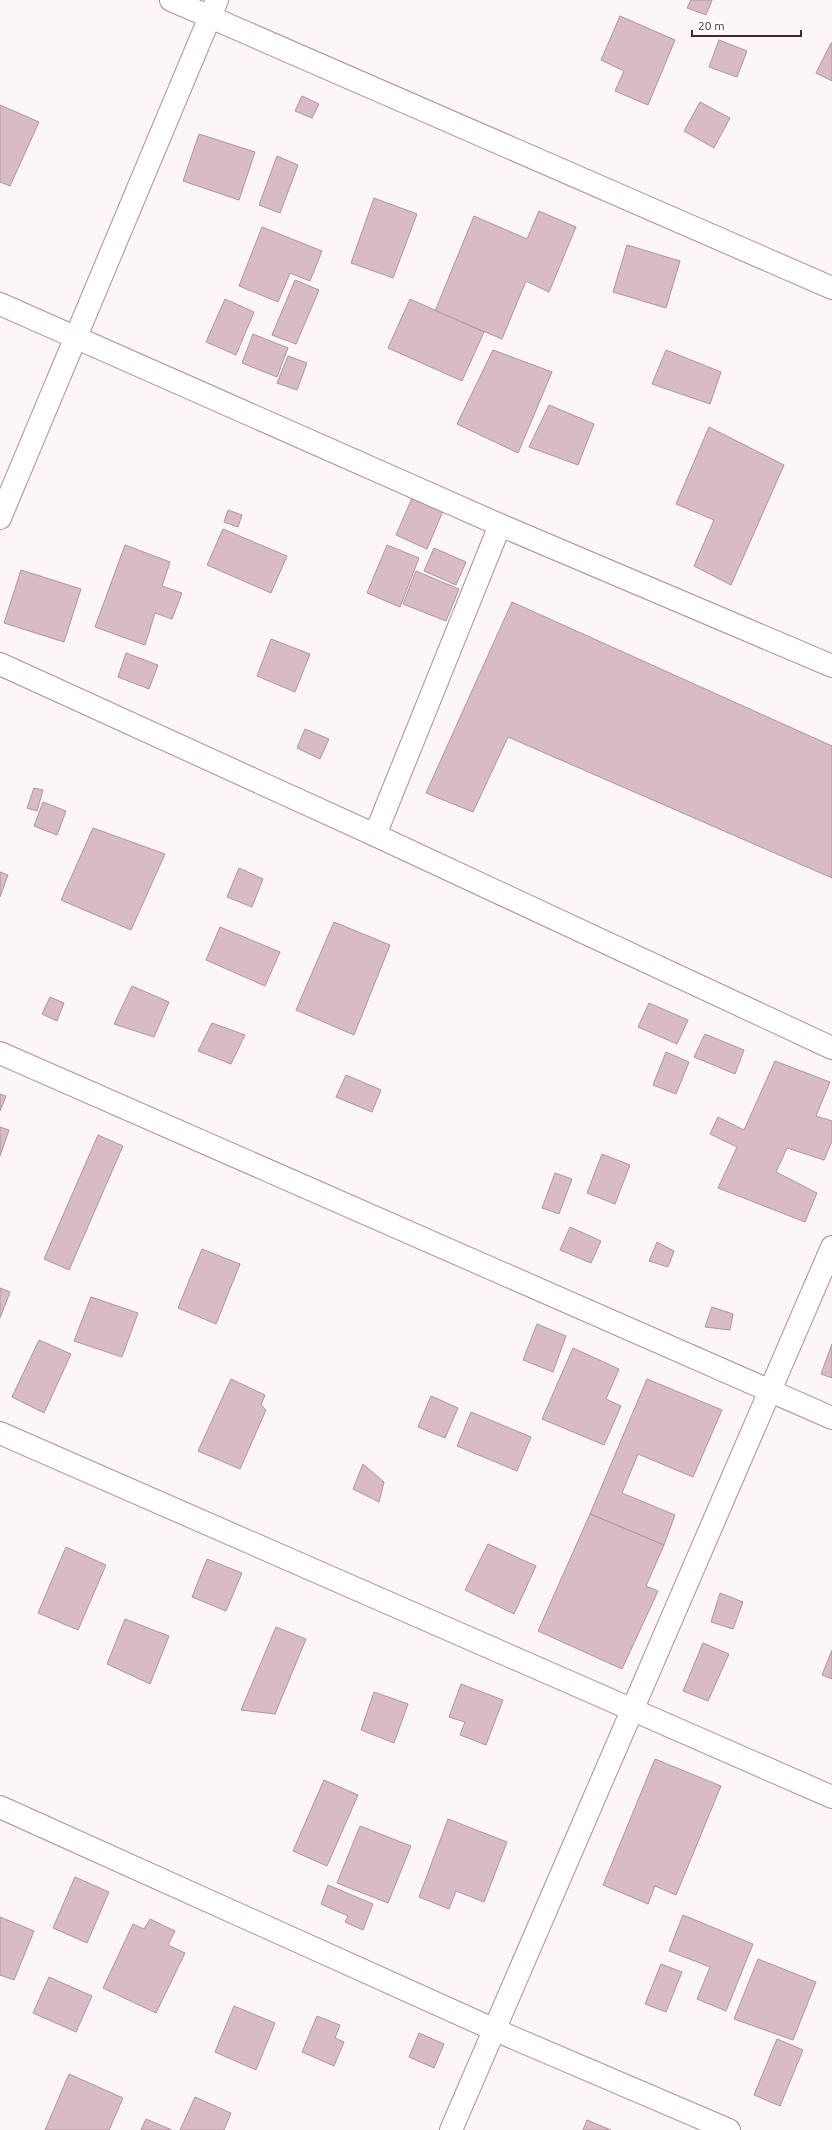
<svg xmlns="http://www.w3.org/2000/svg" width="832" height="2130" font-family="Ubuntu,sans-serif">
  <style>
    .building { fill: #d9bbc8; stroke: #b093a0 }
    .lines { fill: none; stroke-linecap: round; stroke-linejoin: round }
    .street-casing { stroke: #ac8f9c; stroke-width: 24 }
    .street { stroke: #fff; stroke-width: 22 }
  </style>
  <rect width="100%" height="100%" fill="#fcf6f8"/>
  <g class="building">
    <path d="M 691,0 L 712,0 L 706,15 L 687,8 Z"/>
    <path d="M 620,16 L 675,40 L 648,105 L 615,91 L 624,71 L 601,60 Z"/>
    <path d="M 719,40 L 747,51 L 737,77 L 709,67 Z"/>
    <path d="M 831,43 L 832,43 L 832,81 L 816,73 Z"/>
    <path d="M 302,96 L 319,104 L 312,118 L 295,111 Z"/>
    <path d="M 700,102 L 730,118 L 714,148 L 684,131 Z"/>
    <path d="M 0,105 L 39,122 L 10,186 L 0,182 Z"/>
    <path d="M 199,134 L 255,152 L 239,200 L 183,181 Z"/>
    <path d="M 277,156 L 298,165 L 280,213 L 259,205 Z"/>
    <path d="M 374,198 L 417,214 L 393,278 L 351,263 Z"/>
    <path d="M 539,211 L 576,227 L 549,292 L 526,281 L 502,339 L 435,311 L 474,216 L 527,239 Z"/>
    <path d="M 262,227 L 322,251 L 310,281 L 290,273 L 278,302 L 239,286 Z"/>
    <path d="M 627,245 L 680,261 L 666,308 L 613,292 Z"/>
    <path d="M 295,280 L 319,290 L 296,344 L 272,335 Z"/>
    <path d="M 225,299 L 254,312 L 236,355 L 206,342 Z"/>
    <path d="M 410,299 L 484,332 L 462,381 L 388,348 Z"/>
    <path d="M 253,334 L 288,348 L 277,377 L 242,363 Z"/>
    <path d="M 493,350 L 552,372 L 518,453 L 457,424 Z"/>
    <path d="M 666,350 L 721,372 L 710,404 L 652,384 Z"/>
    <path d="M 288,356 L 307,363 L 297,390 L 277,383 Z"/>
    <path d="M 549,405 L 594,424 L 578,465 L 529,447 Z"/>
    <path d="M 709,427 L 784,465 L 731,585 L 694,566 L 714,520 L 676,504 Z"/>
    <path d="M 412,498 L 443,511 L 427,549 L 396,535 Z"/>
    <path d="M 228,510 L 242,515 L 238,527 L 224,522 Z"/>
    <path d="M 223,529 L 287,556 L 271,593 L 207,565 Z"/>
    <path d="M 125,545 L 170,562 L 162,586 L 182,593 L 172,619 L 155,613 L 145,645 L 95,627 Z"/>
    <path d="M 387,545 L 419,558 L 400,607 L 367,593 Z"/>
    <path d="M 434,548 L 466,562 L 456,585 L 424,571 Z"/>
    <path d="M 21,570 L 81,589 L 64,642 L 4,623 Z"/>
    <path d="M 416,571 L 459,589 L 446,621 L 403,604 Z"/>
    <path d="M 512,602 L 832,746 L 832,878 L 508,737 L 473,812 L 426,793 Z"/>
    <path d="M 271,639 L 310,654 L 295,692 L 257,676 Z"/>
    <path d="M 126,653 L 158,665 L 149,689 L 118,677 Z"/>
    <path d="M 305,729 L 329,739 L 320,759 L 297,748 Z"/>
    <path d="M 34,788 L 43,790 L 37,811 L 27,808 Z"/>
    <path d="M 43,802 L 66,811 L 57,835 L 34,826 Z"/>
    <path d="M 93,828 L 165,854 L 131,930 L 61,900 Z"/>
    <path d="M 239,868 L 263,879 L 252,907 L 227,897 Z"/>
    <path d="M 0,872 L 8,875 L 0,897 Z"/>
    <path d="M 334,922 L 390,945 L 354,1035 L 296,1010 Z"/>
    <path d="M 220,927 L 280,952 L 265,986 L 206,960 Z"/>
    <path d="M 132,986 L 169,1002 L 154,1037 L 114,1024 Z"/>
    <path d="M 50,997 L 64,1003 L 57,1021 L 42,1014 Z"/>
    <path d="M 649,1003 L 688,1020 L 677,1044 L 638,1027 Z"/>
    <path d="M 212,1023 L 245,1035 L 231,1064 L 198,1051 Z"/>
    <path d="M 705,1034 L 744,1050 L 735,1074 L 694,1057 Z"/>
    <path d="M 666,1052 L 689,1062 L 676,1094 L 653,1085 Z"/>
    <path d="M 775,1061 L 830,1082 L 816,1116 L 832,1121 L 832,1141 L 824,1160 L 787,1148 L 776,1172 L 817,1193 L 805,1222 L 718,1188 L 737,1147 L 710,1134 L 718,1117 L 744,1130 Z"/>
    <path d="M 346,1075 L 381,1090 L 372,1112 L 336,1097 Z"/>
    <path d="M 0,1094 L 6,1096 L 0,1111 Z"/>
    <path d="M 0,1127 L 9,1130 L 0,1156 Z"/>
    <path d="M 98,1135 L 123,1146 L 69,1270 L 44,1259 Z"/>
    <path d="M 602,1154 L 630,1165 L 615,1204 L 587,1193 Z"/>
    <path d="M 555,1173 L 572,1179 L 559,1214 L 542,1208 Z"/>
    <path d="M 570,1227 L 601,1241 L 591,1263 L 560,1250 Z"/>
    <path d="M 657,1242 L 674,1251 L 668,1267 L 649,1261 Z"/>
    <path d="M 202,1249 L 240,1264 L 216,1324 L 178,1308 Z"/>
    <path d="M 0,1288 L 10,1292 L 0,1318 Z"/>
    <path d="M 91,1297 L 138,1313 L 122,1357 L 74,1341 Z"/>
    <path d="M 712,1307 L 733,1314 L 730,1330 L 705,1327 Z"/>
    <path d="M 537,1324 L 566,1336 L 553,1372 L 523,1360 Z"/>
    <path d="M 39,1340 L 71,1354 L 44,1413 L 12,1397 Z"/>
    <path d="M 832,1344 L 832,1378 L 821,1374 Z"/>
    <path d="M 573,1348 L 619,1369 L 606,1399 L 621,1406 L 604,1445 L 542,1419 Z"/>
    <path d="M 231,1379 L 265,1395 L 261,1405 L 266,1410 L 240,1469 L 198,1451 Z"/>
    <path d="M 647,1379 L 722,1410 L 693,1477 L 638,1454 L 622,1493 L 675,1515 L 664,1545 L 590,1514 Z"/>
    <path d="M 431,1396 L 458,1408 L 445,1438 L 418,1427 Z"/>
    <path d="M 471,1412 L 531,1437 L 517,1471 L 457,1446 Z"/>
    <path d="M 363,1464 L 384,1482 L 379,1502 L 353,1489 Z"/>
    <path d="M 590,1514 L 664,1545 L 646,1586 L 658,1591 L 622,1669 L 538,1631 Z"/>
    <path d="M 488,1544 L 536,1566 L 514,1614 L 465,1590 Z"/>
    <path d="M 66,1547 L 106,1565 L 78,1630 L 38,1613 Z"/>
    <path d="M 207,1559 L 242,1573 L 226,1611 L 192,1597 Z"/>
    <path d="M 720,1593 L 743,1602 L 733,1629 L 711,1622 Z"/>
    <path d="M 125,1619 L 169,1636 L 150,1684 L 107,1664 Z"/>
    <path d="M 276,1627 L 306,1639 L 275,1714 L 241,1710 Z"/>
    <path d="M 703,1643 L 729,1654 L 708,1701 L 683,1691 Z"/>
    <path d="M 832,1650 L 832,1679 L 822,1675 Z"/>
    <path d="M 461,1684 L 503,1700 L 486,1745 L 460,1735 L 465,1722 L 449,1717 Z"/>
    <path d="M 374,1692 L 408,1704 L 394,1743 L 361,1730 Z"/>
    <path d="M 655,1759 L 721,1786 L 676,1895 L 655,1886 L 648,1904 L 603,1885 Z"/>
    <path d="M 324,1780 L 358,1795 L 327,1866 L 293,1851 Z"/>
    <path d="M 448,1819 L 507,1842 L 484,1902 L 456,1891 L 449,1909 L 419,1897 Z"/>
    <path d="M 360,1826 L 411,1846 L 388,1903 L 337,1883 Z"/>
    <path d="M 75,1877 L 109,1892 L 87,1943 L 53,1928 Z"/>
    <path d="M 328,1885 L 373,1904 L 363,1930 L 345,1922 L 348,1916 L 321,1904 Z"/>
    <path d="M 683,1915 L 753,1944 L 726,2011 L 697,1999 L 710,1967 L 669,1951 Z"/>
    <path d="M 0,1917 L 34,1931 L 14,1980 L 0,1975 Z"/>
    <path d="M 150,1919 L 175,1931 L 168,1945 L 185,1953 L 156,2013 L 103,1988 L 133,1924 L 144,1929 Z"/>
    <path d="M 758,1959 L 816,1982 L 793,2040 L 734,2019 Z"/>
    <path d="M 661,1964 L 682,1972 L 666,2012 L 645,2004 Z"/>
    <path d="M 49,1977 L 92,1996 L 76,2032 L 33,2013 Z"/>
    <path d="M 234,2006 L 275,2023 L 256,2070 L 215,2052 Z"/>
    <path d="M 317,2016 L 340,2025 L 335,2038 L 344,2042 L 334,2066 L 302,2052 Z"/>
    <path d="M 419,2033 L 444,2044 L 434,2068 L 409,2057 Z"/>
    <path d="M 777,2039 L 803,2050 L 780,2106 L 754,2095 Z"/>
    <path d="M 69,2074 L 123,2098 L 109,2130 L 45,2130 Z"/>
    <path d="M 195,2097 L 231,2113 L 224,2130 L 180,2130 Z"/>
    <path d="M 146,2119 L 172,2130 L 141,2130 Z"/>
    <path d="M 587,2120 L 611,2130 L 583,2130 Z"/>
  </g>
  <g class="lines">
    <defs>
      <g id="street">
        <path d="M 171,0 L 832,288"/>
        <path d="M 0,304 L 500,525 L 832,666"/>
        <path d="M 0,518 L 217,0"/>
        <path d="M 0,664 L 375,835 L 832,1048"/>
        <path d="M 375,835 L 500,525"/>
        <path d="M 0,1053 L 832,1418"/>
        <path d="M 0,1433 L 832,1797"/>
        <path d="M 0,1807 L 495,2030 L 729,2130"/>
        <path d="M 451,2130 L 832,1247"/>
      </g>
    </defs>
    <use href="#street" class="street-casing"/>
    <use href="#street" class="street"/>
  </g>
  <path d="M692 30v6h109v-6" fill="none" stroke="#392d32" stroke-width="2"/>
  <text x="698" y="30" font-size="12" fill="#392d32" stroke="#ffffff" stroke-width="3" paint-order="stroke">20 m</text>
</svg>
